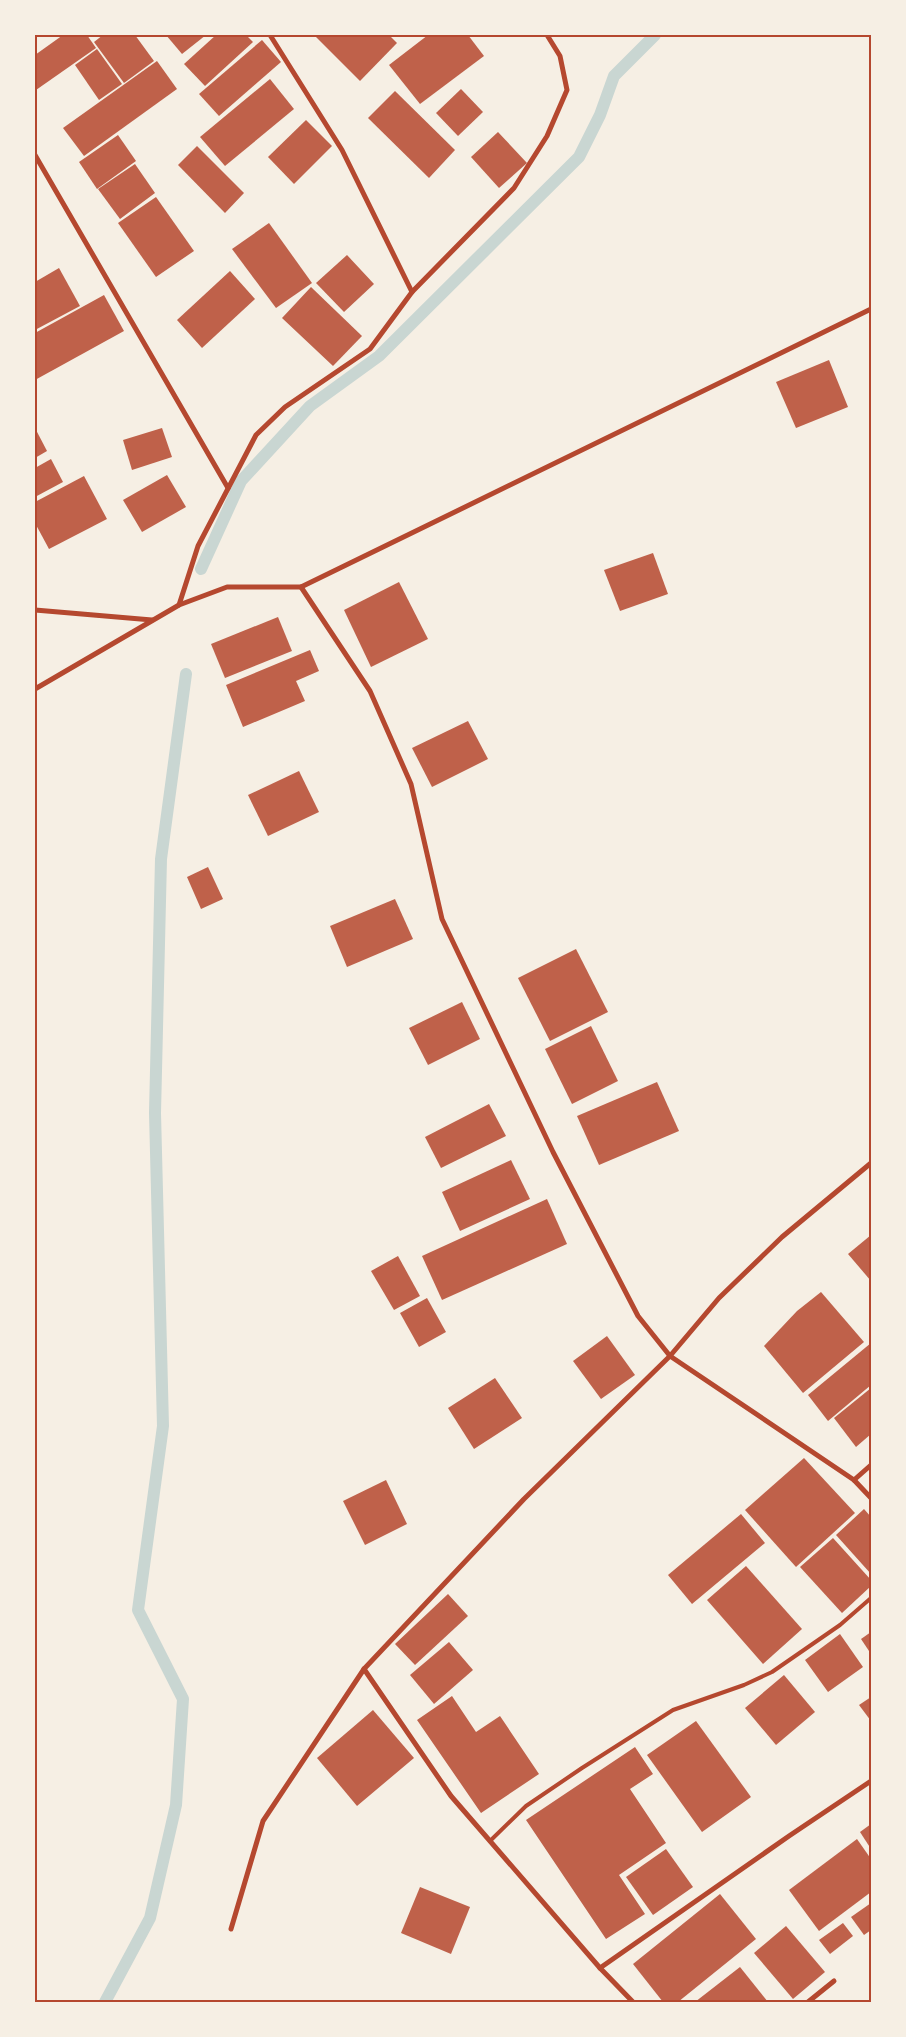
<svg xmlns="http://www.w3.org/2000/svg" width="906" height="2037" font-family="Manrope,sans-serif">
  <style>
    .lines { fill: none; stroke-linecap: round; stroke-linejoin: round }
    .stream { stroke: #c9d6d2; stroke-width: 12 }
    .building { fill: #bf614a }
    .service { stroke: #b5482f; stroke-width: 4 }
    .minor { stroke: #b5482f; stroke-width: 5 }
    .neatline { fill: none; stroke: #b5482f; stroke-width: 2 }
  </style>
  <rect width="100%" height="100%" fill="#f6efe4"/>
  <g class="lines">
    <g class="stream">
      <path d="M 201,569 L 241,481 L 310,406 L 379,356 L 579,157 L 600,115 L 614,76 L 655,35"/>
      <path d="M 105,2002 L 150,1918 L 176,1805 L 183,1699 L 138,1610 L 163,1426 L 155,1113 L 161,859 L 186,674"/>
    </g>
  </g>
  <g class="building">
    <path d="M 63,35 L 87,35 L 96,48 L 36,90 L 35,55 Z"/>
    <path d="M 103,35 L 135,35 L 154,61 L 124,83 L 94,42 Z"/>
    <path d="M 166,35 L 206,35 L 182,54 Z"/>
    <path d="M 216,35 L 246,35 L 253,42 L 205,86 L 184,64 Z"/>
    <path d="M 314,35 L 389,35 L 397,43 L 360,81 Z"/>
    <path d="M 428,35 L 468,35 L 484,56 L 420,104 L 389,65 Z"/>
    <path d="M 262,40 L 281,62 L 219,116 L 199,94 Z"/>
    <path d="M 97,49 L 122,84 L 99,100 L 75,65 Z"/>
    <path d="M 157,61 L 177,89 L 84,156 L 63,128 Z"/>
    <path d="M 270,79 L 294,109 L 225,166 L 200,137 Z"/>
    <path d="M 461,89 L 483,112 L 458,136 L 436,113 Z"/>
    <path d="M 395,91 L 455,150 L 429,178 L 368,118 Z"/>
    <path d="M 306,120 L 332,146 L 294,184 L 268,157 Z"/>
    <path d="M 498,132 L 527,163 L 499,188 L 471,157 Z"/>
    <path d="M 118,135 L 136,161 L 97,189 L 79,162 Z"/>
    <path d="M 197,146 L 244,193 L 225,213 L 178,165 Z"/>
    <path d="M 135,164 L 155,193 L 120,219 L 98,189 Z"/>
    <path d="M 156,197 L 194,251 L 156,277 L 118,223 Z"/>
    <path d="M 269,223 L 312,283 L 276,308 L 232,249 Z"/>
    <path d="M 347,255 L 374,284 L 344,312 L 316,283 Z"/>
    <path d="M 59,268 L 80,306 L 35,330 L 35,282 Z"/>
    <path d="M 230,271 L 255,299 L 202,348 L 177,320 Z"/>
    <path d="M 311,287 L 362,336 L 333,366 L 282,318 Z"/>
    <path d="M 104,295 L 124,331 L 35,380 L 35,333 Z"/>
    <path d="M 829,360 L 848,407 L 796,428 L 776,382 Z"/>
    <path d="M 35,428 L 47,451 L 35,458 Z"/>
    <path d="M 162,428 L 172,457 L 132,470 L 123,440 Z"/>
    <path d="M 51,459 L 63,482 L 35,497 L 35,468 Z"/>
    <path d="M 167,475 L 186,507 L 142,532 L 123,500 Z"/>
    <path d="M 84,476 L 107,519 L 49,549 L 35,523 L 35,502 Z"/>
    <path d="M 653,553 L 668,594 L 620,611 L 604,570 Z"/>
    <path d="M 399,582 L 428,639 L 371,667 L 344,610 Z"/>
    <path d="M 278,617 L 292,651 L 225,678 L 211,644 Z"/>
    <path d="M 310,650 L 319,671 L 296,681 L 305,701 L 243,727 L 226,685 Z"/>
    <path d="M 468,721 L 488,759 L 432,787 L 412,748 Z"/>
    <path d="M 299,771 L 319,812 L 268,836 L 248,795 Z"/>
    <path d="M 208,867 L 223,899 L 201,909 L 187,877 Z"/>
    <path d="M 395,899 L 413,939 L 347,967 L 330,926 Z"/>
    <path d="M 576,949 L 608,1012 L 550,1041 L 518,978 Z"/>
    <path d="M 462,1002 L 480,1039 L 428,1065 L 409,1028 Z"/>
    <path d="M 591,1026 L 618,1081 L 572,1104 L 545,1049 Z"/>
    <path d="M 657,1082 L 679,1131 L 599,1165 L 577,1116 Z"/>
    <path d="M 489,1104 L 506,1136 L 441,1168 L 425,1137 Z"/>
    <path d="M 511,1160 L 530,1199 L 460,1231 L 442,1192 Z"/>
    <path d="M 547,1199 L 567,1244 L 442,1300 L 422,1256 Z"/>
    <path d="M 871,1235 L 871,1281 L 848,1254 Z"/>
    <path d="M 398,1256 L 420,1296 L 394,1310 L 371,1271 Z"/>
    <path d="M 821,1292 L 864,1342 L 803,1393 L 764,1346 L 797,1311 Z"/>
    <path d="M 427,1298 L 446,1332 L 419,1347 L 400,1313 Z"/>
    <path d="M 607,1336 L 635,1375 L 601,1399 L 573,1361 Z"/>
    <path d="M 871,1343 L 871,1385 L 828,1421 L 808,1395 Z"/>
    <path d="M 495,1378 L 522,1418 L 474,1449 L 448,1408 Z"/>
    <path d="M 871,1388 L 871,1434 L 856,1447 L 834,1418 Z"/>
    <path d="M 804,1458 L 855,1513 L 796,1567 L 745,1510 Z"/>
    <path d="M 386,1480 L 407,1524 L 365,1545 L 343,1501 Z"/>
    <path d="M 864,1509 L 871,1517 L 871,1574 L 836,1535 Z"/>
    <path d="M 741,1514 L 765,1543 L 692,1604 L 668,1575 Z"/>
    <path d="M 833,1538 L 871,1580 L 871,1586 L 842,1613 L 800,1567 Z"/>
    <path d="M 746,1566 L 802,1629 L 763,1664 L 707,1600 Z"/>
    <path d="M 448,1594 L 468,1616 L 415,1665 L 395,1644 Z"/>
    <path d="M 871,1632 L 871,1654 L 861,1639 Z"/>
    <path d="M 840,1634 L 863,1667 L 828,1692 L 805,1660 Z"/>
    <path d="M 449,1642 L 473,1670 L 434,1704 L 410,1675 Z"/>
    <path d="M 784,1675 L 815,1712 L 776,1745 L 745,1708 Z"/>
    <path d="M 452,1696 L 476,1732 L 500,1716 L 539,1774 L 481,1813 L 417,1720 Z"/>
    <path d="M 871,1697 L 871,1721 L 859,1705 Z"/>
    <path d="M 373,1710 L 414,1758 L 357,1806 L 317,1758 Z"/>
    <path d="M 696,1721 L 751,1797 L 702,1832 L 647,1755 Z"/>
    <path d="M 635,1747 L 653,1774 L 630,1789 L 666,1843 L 619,1875 L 645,1914 L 606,1939 L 526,1820 Z"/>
    <path d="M 871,1824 L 871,1849 L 860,1832 Z"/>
    <path d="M 857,1839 L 871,1859 L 871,1892 L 819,1931 L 789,1890 Z"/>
    <path d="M 666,1849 L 693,1887 L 653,1915 L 626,1877 Z"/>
    <path d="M 420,1887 L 470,1907 L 451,1954 L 401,1933 Z"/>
    <path d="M 720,1894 L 756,1939 L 678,2002 L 663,2002 L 633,1964 Z"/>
    <path d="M 871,1903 L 871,1930 L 864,1935 L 851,1917 Z"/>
    <path d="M 843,1923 L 853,1936 L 830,1954 L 819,1940 Z"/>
    <path d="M 786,1926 L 825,1972 L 793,1999 L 754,1953 Z"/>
    <path d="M 740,1967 L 768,2002 L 695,2002 Z"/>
  </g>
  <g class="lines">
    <path class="service" d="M 490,1841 L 526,1806 L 582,1768 L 673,1710 L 744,1685 L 772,1672 L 840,1625 L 871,1598"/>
    <g class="minor">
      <path d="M 35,155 L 228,488"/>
      <path d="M 412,292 L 514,188 L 547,136 L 567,90 L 560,56 L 547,35"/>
      <path d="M 301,587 L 370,691 L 411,784 L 442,919 L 553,1152 L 638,1316 L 670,1356 L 854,1480 L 871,1498"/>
      <path d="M 179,605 L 198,546 L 256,435 L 285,407 L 370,349 L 412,292 L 342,150 L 270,35"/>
      <path d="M 35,610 L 152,620"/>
      <path d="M 35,689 L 179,605 L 227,587 L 301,587 L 871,309"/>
      <path d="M 854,1480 L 871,1465"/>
      <path d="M 231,1929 L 263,1821 L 364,1669"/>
      <path d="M 600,1968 L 789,1836 L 871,1781"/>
      <path d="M 633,2002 L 600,1968 L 451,1796 L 364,1669 L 524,1499 L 670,1356 L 719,1298 L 782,1237 L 871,1163"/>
      <path d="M 808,2002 L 834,1981"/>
    </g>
  </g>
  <rect width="906" height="2037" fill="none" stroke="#f6efe4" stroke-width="72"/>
  <rect x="36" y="36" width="834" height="1965" class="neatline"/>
</svg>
